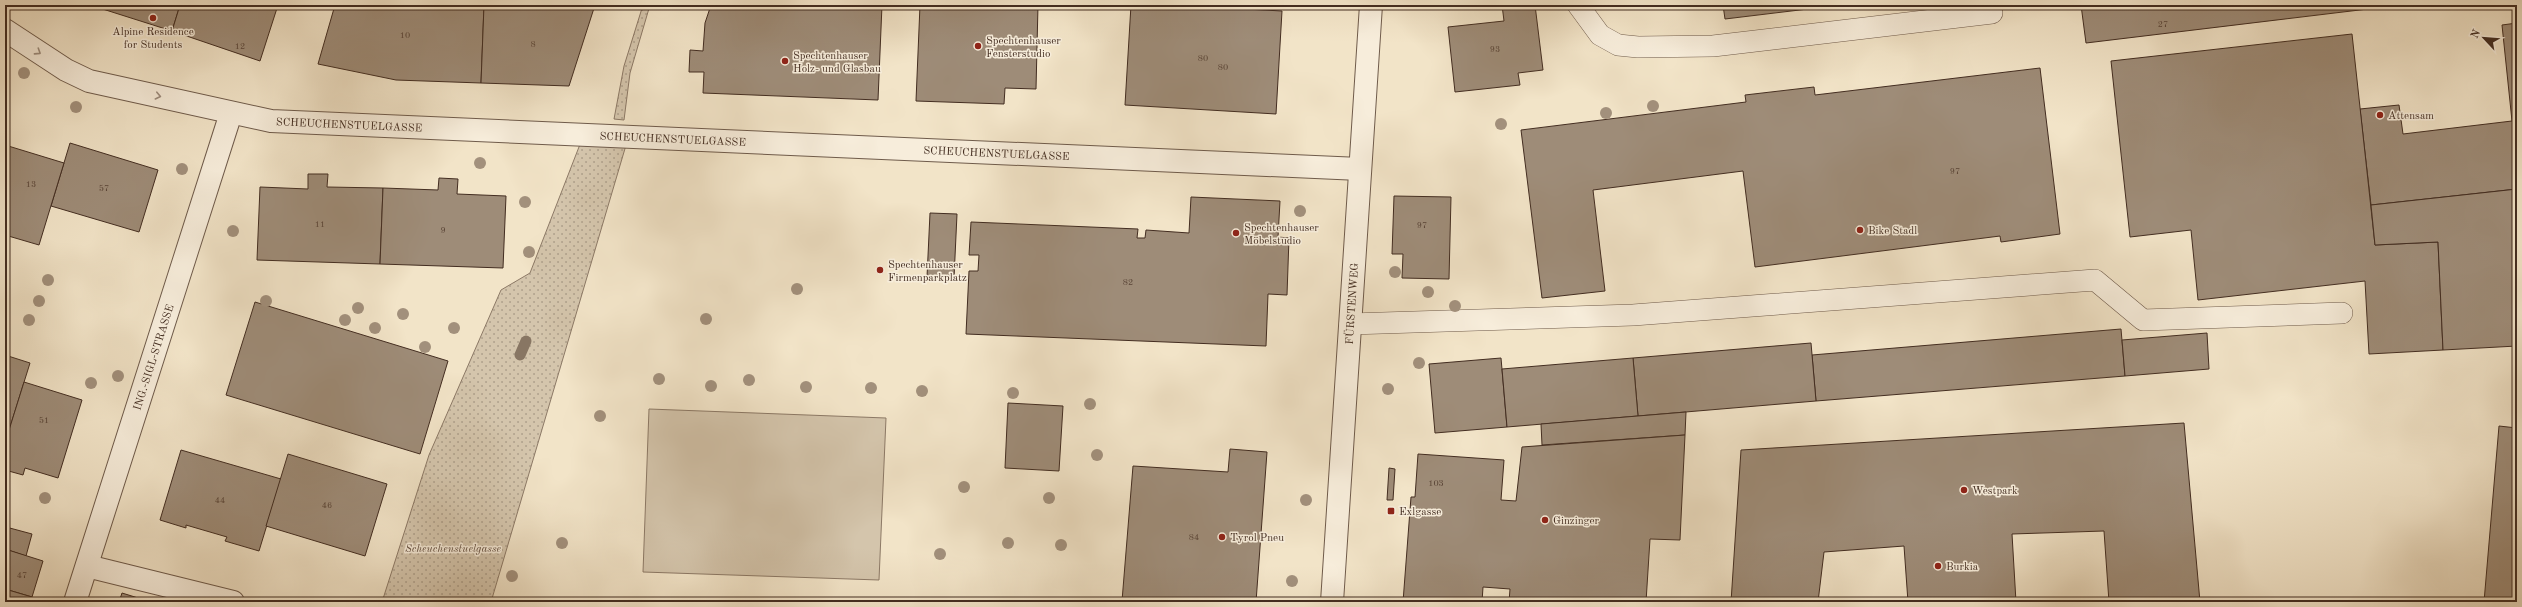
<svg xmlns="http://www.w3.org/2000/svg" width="2522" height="607" font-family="'Old Standard TT',serif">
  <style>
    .grass { fill: url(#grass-dots); stroke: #8c7966 }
    .garden { fill: #d4c5ac; stroke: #8c7966 }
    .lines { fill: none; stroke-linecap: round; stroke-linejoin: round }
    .stream { stroke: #887663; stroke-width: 11 }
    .building { fill: #9e8c78; stroke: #432d21 }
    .service-casing { stroke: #6f5b4b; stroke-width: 22 }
    .minor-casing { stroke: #6f5b4b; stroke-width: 24 }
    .tertiary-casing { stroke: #6f5b4b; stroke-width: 24 }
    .service { stroke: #f7eddb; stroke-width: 21 }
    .minor { stroke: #f7eddb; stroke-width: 22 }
    .tertiary { stroke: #f7eddb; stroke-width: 22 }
    .tree { fill: #a2907c }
    .oneway { stroke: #9d8d7e }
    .poi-dot { fill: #8f2418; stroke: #f7eddb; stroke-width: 1.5 }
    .labels { text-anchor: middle; stroke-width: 3; stroke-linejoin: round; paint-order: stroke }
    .number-label { font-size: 9px; fill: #5a4537 }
    .poi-label { font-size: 11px; fill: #432d21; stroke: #f7eddb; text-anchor: start }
    .street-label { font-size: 11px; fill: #432d21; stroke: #f7eddb }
    .park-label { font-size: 11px; font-style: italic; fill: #604b3d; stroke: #f7eddb }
  </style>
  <defs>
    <pattern id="grass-dots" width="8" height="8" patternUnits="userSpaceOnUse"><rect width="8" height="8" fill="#d4c5ac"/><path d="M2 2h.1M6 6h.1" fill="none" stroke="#aea08c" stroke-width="1.8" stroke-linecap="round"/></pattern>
  </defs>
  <rect width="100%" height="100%" fill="#f2e4c8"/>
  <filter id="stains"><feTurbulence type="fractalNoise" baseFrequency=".005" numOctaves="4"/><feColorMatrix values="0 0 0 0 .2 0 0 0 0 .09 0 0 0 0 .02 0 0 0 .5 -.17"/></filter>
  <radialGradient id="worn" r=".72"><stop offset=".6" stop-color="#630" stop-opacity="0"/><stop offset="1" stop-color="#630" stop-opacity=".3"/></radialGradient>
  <g class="grass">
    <path d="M 643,5 L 650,5 L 630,73 L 624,120 L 614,119 L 624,66 Z"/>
    <path d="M 584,134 L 629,135 L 491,602 L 382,602 L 429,455 L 501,290 L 530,273 Z"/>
  </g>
  <path class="garden" d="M 649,409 L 886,418 L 879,580 L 643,572 Z"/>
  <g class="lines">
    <path class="stream" d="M 520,355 L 526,341"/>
  </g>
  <g class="building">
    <path d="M 90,5 L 180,5 L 172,31 Z"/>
    <path d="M 180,5 L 278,5 L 260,61 L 172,31 Z"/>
    <path d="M 335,5 L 484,5 L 481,83 L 396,80 L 318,64 Z"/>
    <path d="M 484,5 L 595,5 L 569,86 L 481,83 Z"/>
    <path d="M 711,5 L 882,5 L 878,100 L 703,93 L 704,72 L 689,72 L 690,50 L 703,51 L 705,23 Z"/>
    <path d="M 920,5 L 1038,5 L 1036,89 L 1005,88 L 1004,104 L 916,101 Z"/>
    <path d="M 1131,5 L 1174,5 L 1282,11 L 1276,114 L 1125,105 Z"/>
    <path d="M 1502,5 L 1535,5 L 1543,70 L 1518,73 L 1520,85 L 1455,92 L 1448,27 L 1504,21 Z"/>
    <path d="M 1723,5 L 1841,5 L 1725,19 Z"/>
    <path d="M 2081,5 L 2401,5 L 2086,43 Z"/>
    <path d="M 2517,23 L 2517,189 L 2371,205 L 2360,109 L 2399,105 L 2403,134 L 2512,121 L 2502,25 Z"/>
    <path d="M 2352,34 L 2375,245 L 2438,242 L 2443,350 L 2369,354 L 2365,281 L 2198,300 L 2191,230 L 2130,237 L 2111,61 Z"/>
    <path d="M 2040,68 L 2060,234 L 2001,242 L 2000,236 L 1755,267 L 1743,171 L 1593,190 L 1605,291 L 1542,298 L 1521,130 L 1746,102 L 1745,95 L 1814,87 L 1815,95 Z"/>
    <path d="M 70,143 L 158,170 L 139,232 L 51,206 Z"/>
    <path d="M 5,145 L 64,163 L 39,245 L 5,235 Z"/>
    <path d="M 308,174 L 328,174 L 327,187 L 383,188 L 380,264 L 257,260 L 260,187 L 308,189 Z"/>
    <path d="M 439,178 L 458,179 L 457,194 L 506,196 L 503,268 L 380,264 L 383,188 L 438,190 Z"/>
    <path d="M 2517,189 L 2517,346 L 2443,350 L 2438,242 L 2375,245 L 2371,205 Z"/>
    <path d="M 1394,196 L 1451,197 L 1449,279 L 1402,278 L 1403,254 L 1392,254 Z"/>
    <path d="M 1191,197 L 1280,201 L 1278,237 L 1289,238 L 1287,295 L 1268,294 L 1266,346 L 966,334 L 969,271 L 978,271 L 979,255 L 969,255 L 971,222 L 1138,229 L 1137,238 L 1145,238 L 1146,230 L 1189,233 Z"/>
    <path d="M 930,213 L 957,214 L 954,278 L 927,277 Z"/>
    <path d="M 255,302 L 448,361 L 420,454 L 226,395 Z"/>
    <path d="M 2121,329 L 2125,376 L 1816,401 L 1812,355 Z"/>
    <path d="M 2207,333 L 2209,369 L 2125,376 L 2122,340 Z"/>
    <path d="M 1811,343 L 1816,401 L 1638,416 L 1633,358 Z"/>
    <path d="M 5,355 L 30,363 L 5,443 Z"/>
    <path d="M 1501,358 L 1507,427 L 1435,433 L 1429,364 Z"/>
    <path d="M 1633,358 L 1638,416 L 1507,427 L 1502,369 Z"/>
    <path d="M 24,382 L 82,400 L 58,478 L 25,468 L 23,475 L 5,470 L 5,443 Z"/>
    <path d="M 1008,403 L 1063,406 L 1059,471 L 1005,468 Z"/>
    <path d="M 1686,412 L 1685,435 L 1542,445 L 1541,424 Z"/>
    <path d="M 2184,423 L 2200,602 L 2109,602 L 2104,531 L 2012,534 L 2016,602 L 1908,602 L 1904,546 L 1824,552 L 1818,602 L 1731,602 L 1741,450 Z"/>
    <path d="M 2499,426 L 2517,428 L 2517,602 L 2484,602 Z"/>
    <path d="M 1685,435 L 1680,540 L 1650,539 L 1646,602 L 1509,602 L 1510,589 L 1483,587 L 1482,602 L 1403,602 L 1411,497 L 1415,497 L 1418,454 L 1504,460 L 1501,500 L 1516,501 L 1522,447 Z"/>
    <path d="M 1230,449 L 1267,452 L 1256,602 L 1122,601 L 1133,466 L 1228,472 Z"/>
    <path d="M 181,450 L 281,479 L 259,551 L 225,541 L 227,537 L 186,525 L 186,528 L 160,520 Z"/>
    <path d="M 288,454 L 387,484 L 365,556 L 266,526 Z"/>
    <path d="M 1389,468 L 1395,469 L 1393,500 L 1387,500 Z"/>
    <path d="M 6,527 L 32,534 L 26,556 L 5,549 Z"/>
    <path d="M 5,549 L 43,561 L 32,597 L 5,589 Z"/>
    <path d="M 5,589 L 32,597 L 31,602 L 5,602 Z"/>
    <path d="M 122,593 L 151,602 L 119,602 Z"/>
  </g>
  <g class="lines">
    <defs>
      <g id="service">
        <path d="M 1578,5 L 1600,35 L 1618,45 L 1638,47 L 1713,46 L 1992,13"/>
        <path d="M 1350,324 L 1633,315 L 2095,280 L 2143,320 L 2342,313"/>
      </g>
      <g id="minor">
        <path id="s1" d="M 5,30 L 66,70 L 89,81 L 271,121 L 1360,169"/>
        <path d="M 87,566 L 233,602"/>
        <path id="s2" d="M 75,602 L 231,113"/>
      </g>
      <g id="tertiary">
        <path id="s3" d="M 1332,602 L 1371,5"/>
      </g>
    </defs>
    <use href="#service" class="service-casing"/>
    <use href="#minor" class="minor-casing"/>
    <use href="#tertiary" class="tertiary-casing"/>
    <use href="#service" class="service"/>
    <use href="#minor" class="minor"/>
    <use href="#tertiary" class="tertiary"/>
  </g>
  <g class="tree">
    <circle cx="24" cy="73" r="6"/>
    <circle cx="1653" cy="106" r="6"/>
    <circle cx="76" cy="107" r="6"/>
    <circle cx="1606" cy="113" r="6"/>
    <circle cx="1501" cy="124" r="6"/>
    <circle cx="480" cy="163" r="6"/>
    <circle cx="182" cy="169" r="6"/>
    <circle cx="525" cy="202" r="6"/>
    <circle cx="1300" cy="211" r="6"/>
    <circle cx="233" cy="231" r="6"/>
    <circle cx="529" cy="252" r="6"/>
    <circle cx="1395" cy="272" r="6"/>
    <circle cx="48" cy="280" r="6"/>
    <circle cx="797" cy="289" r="6"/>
    <circle cx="1428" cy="292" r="6"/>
    <circle cx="39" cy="301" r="6"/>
    <circle cx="266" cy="301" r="6"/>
    <circle cx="1455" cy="306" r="6"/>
    <circle cx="358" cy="308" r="6"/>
    <circle cx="403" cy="314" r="6"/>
    <circle cx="706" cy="319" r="6"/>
    <circle cx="29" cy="320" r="6"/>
    <circle cx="345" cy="320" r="6"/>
    <circle cx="375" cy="328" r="6"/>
    <circle cx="454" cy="328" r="6"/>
    <circle cx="425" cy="347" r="6"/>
    <circle cx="1419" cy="363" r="6"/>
    <circle cx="118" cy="376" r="6"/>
    <circle cx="659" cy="379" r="6"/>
    <circle cx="749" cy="380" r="6"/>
    <circle cx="91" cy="383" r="6"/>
    <circle cx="711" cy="386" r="6"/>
    <circle cx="806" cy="387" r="6"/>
    <circle cx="871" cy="388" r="6"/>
    <circle cx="1388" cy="389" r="6"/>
    <circle cx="922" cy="391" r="6"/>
    <circle cx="1013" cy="393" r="6"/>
    <circle cx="1090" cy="404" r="6"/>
    <circle cx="600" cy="416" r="6"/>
    <circle cx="1097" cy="455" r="6"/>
    <circle cx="964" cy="487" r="6"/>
    <circle cx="45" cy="498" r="6"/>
    <circle cx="1049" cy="498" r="6"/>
    <circle cx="1306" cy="500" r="6"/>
    <circle cx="562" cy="543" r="6"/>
    <circle cx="1008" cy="543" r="6"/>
    <circle cx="1061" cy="545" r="6"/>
    <circle cx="940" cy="554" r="6"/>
    <circle cx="512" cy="576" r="6"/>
    <circle cx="1292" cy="581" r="6"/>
  </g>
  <defs><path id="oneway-chevron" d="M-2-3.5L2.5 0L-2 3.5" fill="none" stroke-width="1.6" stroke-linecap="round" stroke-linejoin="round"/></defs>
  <g class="oneway">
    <use href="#oneway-chevron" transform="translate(38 52) rotate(33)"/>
    <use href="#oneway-chevron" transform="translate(158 96) rotate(13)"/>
  </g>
  <g class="poi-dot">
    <circle cx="153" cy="18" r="4"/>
    <circle cx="978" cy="46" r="4"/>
    <circle cx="785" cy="61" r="4"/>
    <circle cx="2380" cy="115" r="4"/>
    <circle cx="1860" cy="230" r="4"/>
    <circle cx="1236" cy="233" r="4"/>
    <circle cx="880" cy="270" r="4"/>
    <circle cx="1964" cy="490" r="4"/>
    <rect x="1387" y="507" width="8" height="8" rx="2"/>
    <circle cx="1545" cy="520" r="4"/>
    <circle cx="1222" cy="537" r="4"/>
    <circle cx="1938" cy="566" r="4"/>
  </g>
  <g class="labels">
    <g class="number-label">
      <text x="2163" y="27">27</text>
      <text x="405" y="38">10</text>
      <text x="533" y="47">8</text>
      <text x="240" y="49">12</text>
      <text x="1495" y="52">93</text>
      <text x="1203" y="61">80</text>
      <text x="1223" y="70">80</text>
      <text x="1955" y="174">97</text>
      <text x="31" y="187">13</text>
      <text x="104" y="191">57</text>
      <text x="320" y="227">11</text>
      <text x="1422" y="228">97</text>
      <text x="443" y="233">9</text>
      <text x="1128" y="285">82</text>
      <text x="44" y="423">51</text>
      <text x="1436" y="486">103</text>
      <text x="220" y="503">44</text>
      <text x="327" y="508">46</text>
      <text x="1194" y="540">84</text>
      <text x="22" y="578">47</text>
    </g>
    <g class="poi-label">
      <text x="153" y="35" text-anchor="middle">Alpine Residence<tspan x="153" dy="13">for Students</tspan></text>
      <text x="986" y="44">Spechtenhauser<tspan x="986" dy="13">Fensterstudio</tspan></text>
      <text x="793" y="59">Spechtenhauser<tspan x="793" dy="13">Holz- und Glasbau</tspan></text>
      <text x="2388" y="119">Attensam</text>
      <text x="1244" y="231">Spechtenhauser<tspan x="1244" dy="13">Möbelstudio</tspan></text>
      <text x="1868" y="234">Bike Stadl</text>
      <text x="888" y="268">Spechtenhauser<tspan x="888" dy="13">Firmenparkplatz</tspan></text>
      <text x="1972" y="494">Westpark</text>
      <text x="1399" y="515">Exlgasse</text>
      <text x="1553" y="524">Ginzinger</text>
      <text x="1230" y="541">Tyrol Pneu</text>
      <text x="1946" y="570">Burkia</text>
    </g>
    <g class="street-label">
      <text dy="4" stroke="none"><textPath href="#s1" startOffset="363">SCHEUCHENSTUELGASSE</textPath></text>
      <text dy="4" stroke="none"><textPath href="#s1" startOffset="687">SCHEUCHENSTUELGASSE</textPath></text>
      <text dy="4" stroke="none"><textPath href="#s1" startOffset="1011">SCHEUCHENSTUELGASSE</textPath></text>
      <text dy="4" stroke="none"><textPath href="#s3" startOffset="299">FÜRSTENWEG</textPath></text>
      <text dy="4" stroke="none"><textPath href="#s2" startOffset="257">ING.-SIGL-STRASSE</textPath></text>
    </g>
    <g class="park-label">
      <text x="453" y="552">Scheuchenstuelgasse</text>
    </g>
  </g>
  <rect width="2522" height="607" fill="none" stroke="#f2e4c8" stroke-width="20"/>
  <rect x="6" y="6" width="2510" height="595" fill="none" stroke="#432d21" stroke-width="2"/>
  <rect x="10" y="10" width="2502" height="587" fill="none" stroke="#432d21"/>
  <g transform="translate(2484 38) rotate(296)" stroke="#f7eddb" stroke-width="3" paint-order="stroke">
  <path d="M0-3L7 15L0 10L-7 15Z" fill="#432d21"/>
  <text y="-6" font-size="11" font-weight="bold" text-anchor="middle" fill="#432d21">N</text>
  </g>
  <rect width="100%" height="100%" filter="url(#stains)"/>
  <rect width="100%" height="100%" fill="url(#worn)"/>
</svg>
